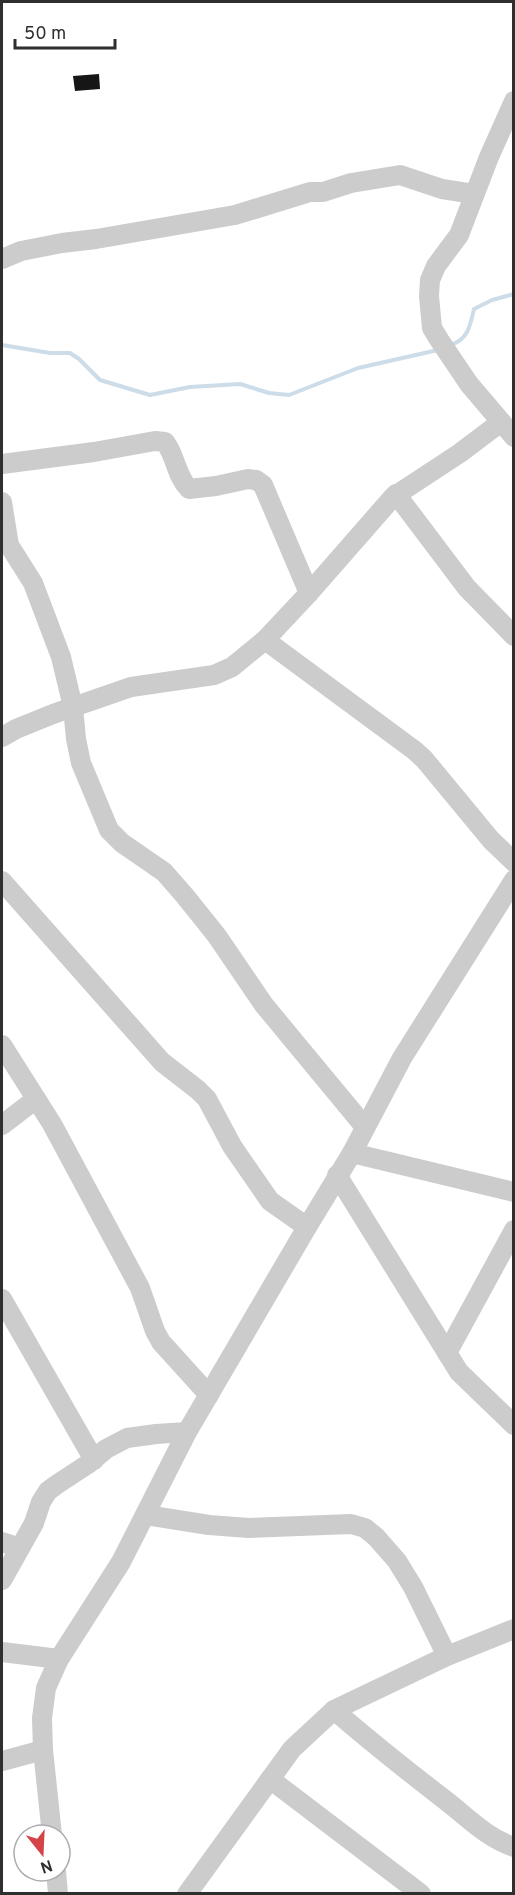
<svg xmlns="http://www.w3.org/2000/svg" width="515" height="1895" font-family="Overpass,sans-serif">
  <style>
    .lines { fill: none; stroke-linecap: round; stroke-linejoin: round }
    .stream { stroke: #ccdce8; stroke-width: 4 }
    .building { fill: #161616 }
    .minor { stroke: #ccc; stroke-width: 20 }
  </style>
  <rect width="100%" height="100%" fill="#fff"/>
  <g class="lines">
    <g class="stream">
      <path d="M 2,345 L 50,353 L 70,353 L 79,359 L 100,380 L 150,395 L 190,387 L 240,384 L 269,393 L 289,395 L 358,368 L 438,350"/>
      <path d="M 450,345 C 468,340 470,326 474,309 L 492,300 L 514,294"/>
    </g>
  </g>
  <path class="building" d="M 99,74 L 100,89 L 75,91 L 73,76 Z"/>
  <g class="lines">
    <g class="minor">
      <path d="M 514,101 L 489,157 L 459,235 L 436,266 L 430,280 L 429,296 L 432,328 L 440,341 L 469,384 L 514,437"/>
      <path d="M 2,259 L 21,251 L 62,243 L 96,239 L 235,215 L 310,192 L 323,192 L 351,183 L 400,175 L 442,189 L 474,194"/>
      <path d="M 2,464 L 94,452 L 155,441 L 165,442 C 176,456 176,476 189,489 L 216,486 L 248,479 L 256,480 L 263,485 L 309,593"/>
      <path d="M 396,494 L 467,588 L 514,636"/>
      <path d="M 2,502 L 9,545 L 33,583 L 61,657 L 73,707 L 76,739 L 81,763 L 109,830 L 122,843 L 164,872 L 185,896 L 217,936 L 264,1005 L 365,1127"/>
      <path d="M 265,640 L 414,750 L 424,759 L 491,840 L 514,862"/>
      <path d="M 2,737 L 16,729 L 53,714 L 131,687 L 214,675 L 232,667 L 265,640 L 309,593 L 393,497 L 460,453 L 501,422"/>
      <path d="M 2,881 L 162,1062 L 198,1090 L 207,1099 L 232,1146 L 270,1201 L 307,1227"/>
      <path d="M 2,1045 L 52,1124 L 140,1288 L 155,1331 L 161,1342 L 209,1395"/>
      <path d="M 2,1125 L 36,1099"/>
      <path d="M 352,1153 L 514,1192"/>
      <path d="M 337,1175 L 459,1372 L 514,1425"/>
      <path d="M 2,1299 L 94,1460"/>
      <path d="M 447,1353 L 514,1230"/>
      <path d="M 146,1515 L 209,1525 L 249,1528 L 351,1524 L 365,1528 L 376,1537 L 397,1561 L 413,1587 L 447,1656"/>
      <path d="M 2,1542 L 20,1548"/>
      <path d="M 2,1580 L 34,1523 L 41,1502 L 48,1491 L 56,1485 L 88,1464 L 106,1449 L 127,1438 L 156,1434 L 187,1432"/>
      <path d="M 2,1652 L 59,1659"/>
      <path d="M 334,1710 C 372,1743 410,1773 449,1803 C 469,1819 489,1839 514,1847"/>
      <path d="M 2,1761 L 43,1750"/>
      <path d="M 270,1779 L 421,1894"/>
      <path d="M 52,1835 L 43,1750 L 42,1718 L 46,1688 L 59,1659 L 121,1562 L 187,1432 L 307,1227 L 352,1153 L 402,1058 L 514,880"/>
      <path d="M 56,1871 L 58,1894"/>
      <path d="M 187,1894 L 292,1749 L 334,1710 L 447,1656 L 514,1629"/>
    </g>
  </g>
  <rect width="515" height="1895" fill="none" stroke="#2f2f2f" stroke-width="6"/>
  <g transform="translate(42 1853) rotate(162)"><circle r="28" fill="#ffffff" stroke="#acacac" stroke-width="1.5"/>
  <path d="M0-4.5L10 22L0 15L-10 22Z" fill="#d24448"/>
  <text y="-9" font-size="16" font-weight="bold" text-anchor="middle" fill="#2f2f2f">N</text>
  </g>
  <path d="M15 39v9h100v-9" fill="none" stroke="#2f2f2f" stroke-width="3"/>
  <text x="24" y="39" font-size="18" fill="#2f2f2f" stroke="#ffffff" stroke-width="4.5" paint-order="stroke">50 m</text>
</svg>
